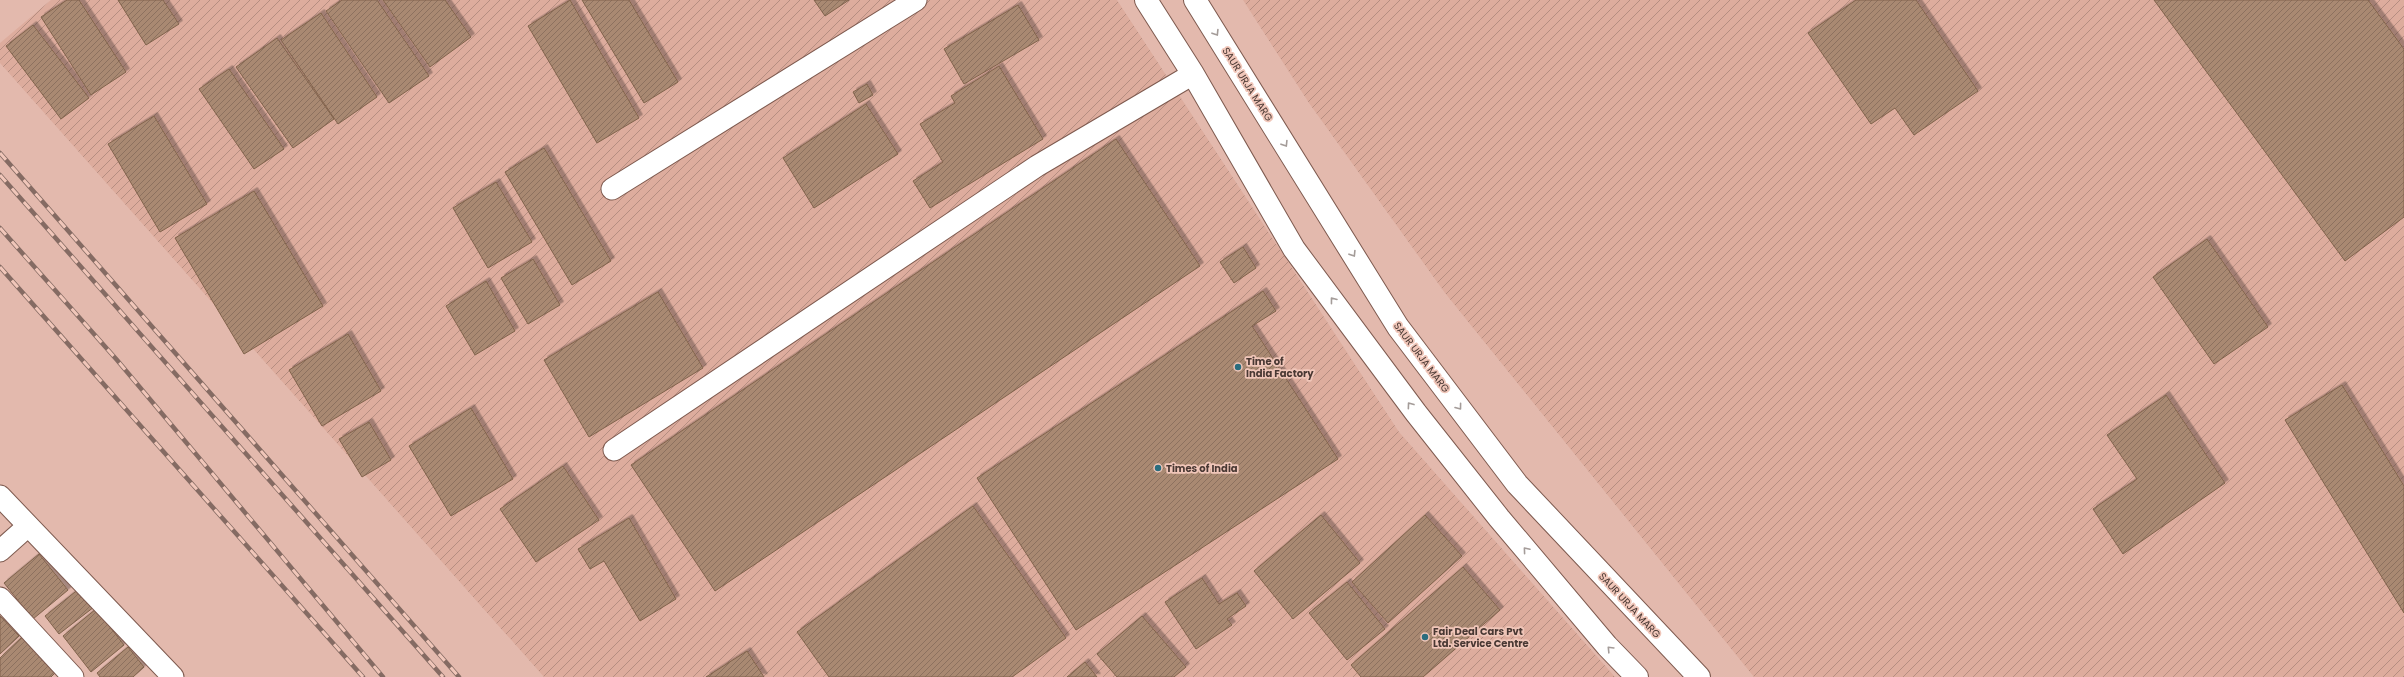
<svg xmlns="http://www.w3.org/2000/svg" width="2404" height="677" font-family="Poppins,sans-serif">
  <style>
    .industrial { fill: url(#industrial-furrows) }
    .building { fill: url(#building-hatch); stroke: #81634c; filter: url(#shadow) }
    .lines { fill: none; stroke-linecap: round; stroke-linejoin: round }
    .street-casing { stroke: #7e5a4f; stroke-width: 23 }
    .secondary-casing { stroke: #7e5a4f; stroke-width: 24 }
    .street { stroke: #fff; stroke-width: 21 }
    .secondary { stroke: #fff; stroke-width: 22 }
    .rail-casing { stroke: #856b63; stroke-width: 4.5 }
    .rail { stroke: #f0c6b9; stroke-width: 3; stroke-dasharray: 9; stroke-linecap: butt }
    .oneway { stroke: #a49c99 }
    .poi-dot { fill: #2a6d7e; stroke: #f0c6b9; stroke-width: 1.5 }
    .labels { text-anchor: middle; stroke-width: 3.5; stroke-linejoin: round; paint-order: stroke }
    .street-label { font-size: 10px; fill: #493833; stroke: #f0c6b9 }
    .poi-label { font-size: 10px; font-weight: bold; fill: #493833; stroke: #f0c6b9; text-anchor: start }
  </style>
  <defs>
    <pattern id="industrial-furrows" width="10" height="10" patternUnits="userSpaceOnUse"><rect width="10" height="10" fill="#ddac9d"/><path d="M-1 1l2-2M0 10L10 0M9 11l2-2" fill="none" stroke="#b58d81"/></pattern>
    <pattern id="building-hatch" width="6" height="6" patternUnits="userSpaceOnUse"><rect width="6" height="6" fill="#a98972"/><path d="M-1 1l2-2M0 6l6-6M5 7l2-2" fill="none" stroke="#8c715e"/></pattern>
    <filter id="shadow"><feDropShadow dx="3.5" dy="-3.5" stdDeviation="0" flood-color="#0004"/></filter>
  </defs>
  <rect width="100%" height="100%" fill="#e3b9ad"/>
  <g class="industrial">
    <path d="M 51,0 L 1117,0 L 1399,432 L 1615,677 L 544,677 L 0,63 L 0,43 Z"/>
    <path d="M 1243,0 L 2404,0 L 2404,677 L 1754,677 L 1445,293 L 1309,103 Z"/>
  </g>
  <g class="building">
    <path d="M 67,0 L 79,0 L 126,72 L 91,95 L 41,17 Z"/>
    <path d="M 118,0 L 163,0 L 179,24 L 146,45 Z"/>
    <path d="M 342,0 L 377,0 L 429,76 L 389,103 L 326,11 Z"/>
    <path d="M 383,0 L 445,0 L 471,37 L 430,67 Z"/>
    <path d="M 570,0 L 639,118 L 597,143 L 528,26 Z"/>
    <path d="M 582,0 L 629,0 L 678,82 L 644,103 Z"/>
    <path d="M 814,0 L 849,0 L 825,16 Z"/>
    <path d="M 1856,0 L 1916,0 L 1978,91 L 1914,135 L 1895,108 L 1871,124 L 1808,33 Z"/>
    <path d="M 2154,0 L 2368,0 L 2404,49 L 2404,217 L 2345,261 Z"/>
    <path d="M 1018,5 L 1039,40 L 964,84 L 944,49 Z"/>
    <path d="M 321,13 L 377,97 L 338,124 L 281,40 Z"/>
    <path d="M 33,25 L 89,98 L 61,119 L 6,46 Z"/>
    <path d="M 277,38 L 334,119 L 293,148 L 236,67 Z"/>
    <path d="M 999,66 L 1043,139 L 930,208 L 913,181 L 943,162 L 920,124 L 955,103 L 951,96 Z"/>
    <path d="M 229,69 L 284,149 L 254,169 L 199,89 Z"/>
    <path d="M 867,84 L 873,95 L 859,103 L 853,92 Z"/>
    <path d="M 866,104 L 898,154 L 814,208 L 783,158 Z"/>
    <path d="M 154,116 L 207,204 L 160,232 L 108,144 Z"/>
    <path d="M 1116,139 L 1200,266 L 715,591 L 631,465 Z"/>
    <path d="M 544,148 L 611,261 L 572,285 L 505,172 Z"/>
    <path d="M 496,182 L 532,242 L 488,268 L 453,208 Z"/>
    <path d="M 254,191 L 323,306 L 244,354 L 175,238 Z"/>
    <path d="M 2207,239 L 2268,327 L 2214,364 L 2153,277 Z"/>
    <path d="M 1243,247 L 1256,268 L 1234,283 L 1220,262 Z"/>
    <path d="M 533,259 L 560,305 L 528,324 L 501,278 Z"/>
    <path d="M 486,281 L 515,331 L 475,355 L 446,306 Z"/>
    <path d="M 1263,291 L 1276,311 L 1252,326 L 1338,459 L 1076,630 L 977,478 Z"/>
    <path d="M 658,292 L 703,368 L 589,437 L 544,360 Z"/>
    <path d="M 348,334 L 381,391 L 322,426 L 289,370 Z"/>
    <path d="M 2342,385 L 2404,486 L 2404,613 L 2285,420 Z"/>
    <path d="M 2166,395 L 2225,483 L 2123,554 L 2093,509 L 2137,479 L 2107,435 Z"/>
    <path d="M 471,408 L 513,479 L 451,516 L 409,446 Z"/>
    <path d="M 369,422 L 391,460 L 362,477 L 339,439 Z"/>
    <path d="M 563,466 L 599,520 L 536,562 L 500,509 Z"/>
    <path d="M 973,506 L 1066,638 L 1012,677 L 829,677 L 797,632 Z"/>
    <path d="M 1321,515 L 1360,563 L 1293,619 L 1254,571 Z"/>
    <path d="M 1425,515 L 1462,556 L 1388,623 L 1352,582 Z"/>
    <path d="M 629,518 L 676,599 L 640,621 L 604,561 L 590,569 L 578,549 Z"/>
    <path d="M 39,554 L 68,590 L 33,619 L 4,583 Z"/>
    <path d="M 1463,567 L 1500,610 L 1423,677 L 1361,677 L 1351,665 Z"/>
    <path d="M 1202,578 L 1219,604 L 1237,593 L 1246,606 L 1227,619 L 1232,625 L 1196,649 L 1165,602 Z"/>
    <path d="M 1347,582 L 1385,629 L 1347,660 L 1309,613 Z"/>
    <path d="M 80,588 L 94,607 L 59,634 L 45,616 Z"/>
    <path d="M 96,609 L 124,645 L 91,672 L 63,636 Z"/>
    <path d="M 0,616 L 19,636 L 0,654 Z"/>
    <path d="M 1142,616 L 1186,667 L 1174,677 L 1117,677 L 1097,654 Z"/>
    <path d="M 22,637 L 55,673 L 51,677 L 0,677 L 0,658 Z"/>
    <path d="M 128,647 L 144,667 L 133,677 L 100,677 L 97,673 Z"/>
    <path d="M 747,651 L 764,677 L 706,677 Z"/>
    <path d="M 1085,662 L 1097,677 L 1067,677 Z"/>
  </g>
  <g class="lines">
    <defs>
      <g id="street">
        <path d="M 612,189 L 916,0"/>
        <path d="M 614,450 L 1037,166 L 1193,74"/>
        <path d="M 0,496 L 173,677"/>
        <path d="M 0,551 L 28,526"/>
        <path d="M 0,598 L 73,677"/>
      </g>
      <g id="secondary">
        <path d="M 1146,0 L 1193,74 L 1294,249 L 1416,413 L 1499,518 L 1607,646 L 1637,677"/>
        <path d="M 1195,0 L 1398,327 L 1517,484 L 1699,677"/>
      </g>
    </defs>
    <use href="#street" class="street-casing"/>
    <use href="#secondary" class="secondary-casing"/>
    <use href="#street" class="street"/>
    <use href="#secondary" class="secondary"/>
    <defs>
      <g id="rail">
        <path d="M 0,153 L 459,677"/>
        <path d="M 0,175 L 443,677"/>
        <path d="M 0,228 L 117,360 L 383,677"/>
        <path d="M 0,267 L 363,677"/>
      </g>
    </defs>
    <use href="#rail" class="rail-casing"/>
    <use href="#rail" class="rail"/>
  </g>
  <defs><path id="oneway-chevron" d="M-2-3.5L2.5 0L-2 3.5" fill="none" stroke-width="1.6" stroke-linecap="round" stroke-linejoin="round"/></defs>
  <g class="oneway">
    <use href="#oneway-chevron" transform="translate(1216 33) rotate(58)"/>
    <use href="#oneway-chevron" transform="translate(1285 144) rotate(58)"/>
    <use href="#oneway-chevron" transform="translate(1353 254) rotate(58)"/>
    <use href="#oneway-chevron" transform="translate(1333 300) rotate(-128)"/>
    <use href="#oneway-chevron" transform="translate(1410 405) rotate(-126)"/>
    <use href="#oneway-chevron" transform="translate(1459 407) rotate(53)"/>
    <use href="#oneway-chevron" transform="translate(1526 550) rotate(-130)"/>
    <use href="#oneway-chevron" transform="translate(1610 649) rotate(-134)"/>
  </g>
  <g class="poi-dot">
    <circle cx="1238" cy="367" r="4"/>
    <circle cx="1158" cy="468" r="4"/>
    <circle cx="1425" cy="637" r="4"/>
  </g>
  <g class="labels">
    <g class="street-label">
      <text transform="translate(1248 84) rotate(58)" y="4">SAUR URJA MARG</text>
      <text transform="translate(1422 357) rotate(53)" y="4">SAUR URJA MARG</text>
      <text transform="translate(1630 605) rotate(47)" y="4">SAUR URJA MARG</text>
    </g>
    <g class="poi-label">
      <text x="1246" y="365">Time of<tspan x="1246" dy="12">India Factory</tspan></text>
      <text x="1166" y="472">Times of India</text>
      <text x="1433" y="635">Fair Deal Cars Pvt<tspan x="1433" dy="12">Ltd. Service Centre</tspan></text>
    </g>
  </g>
</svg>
